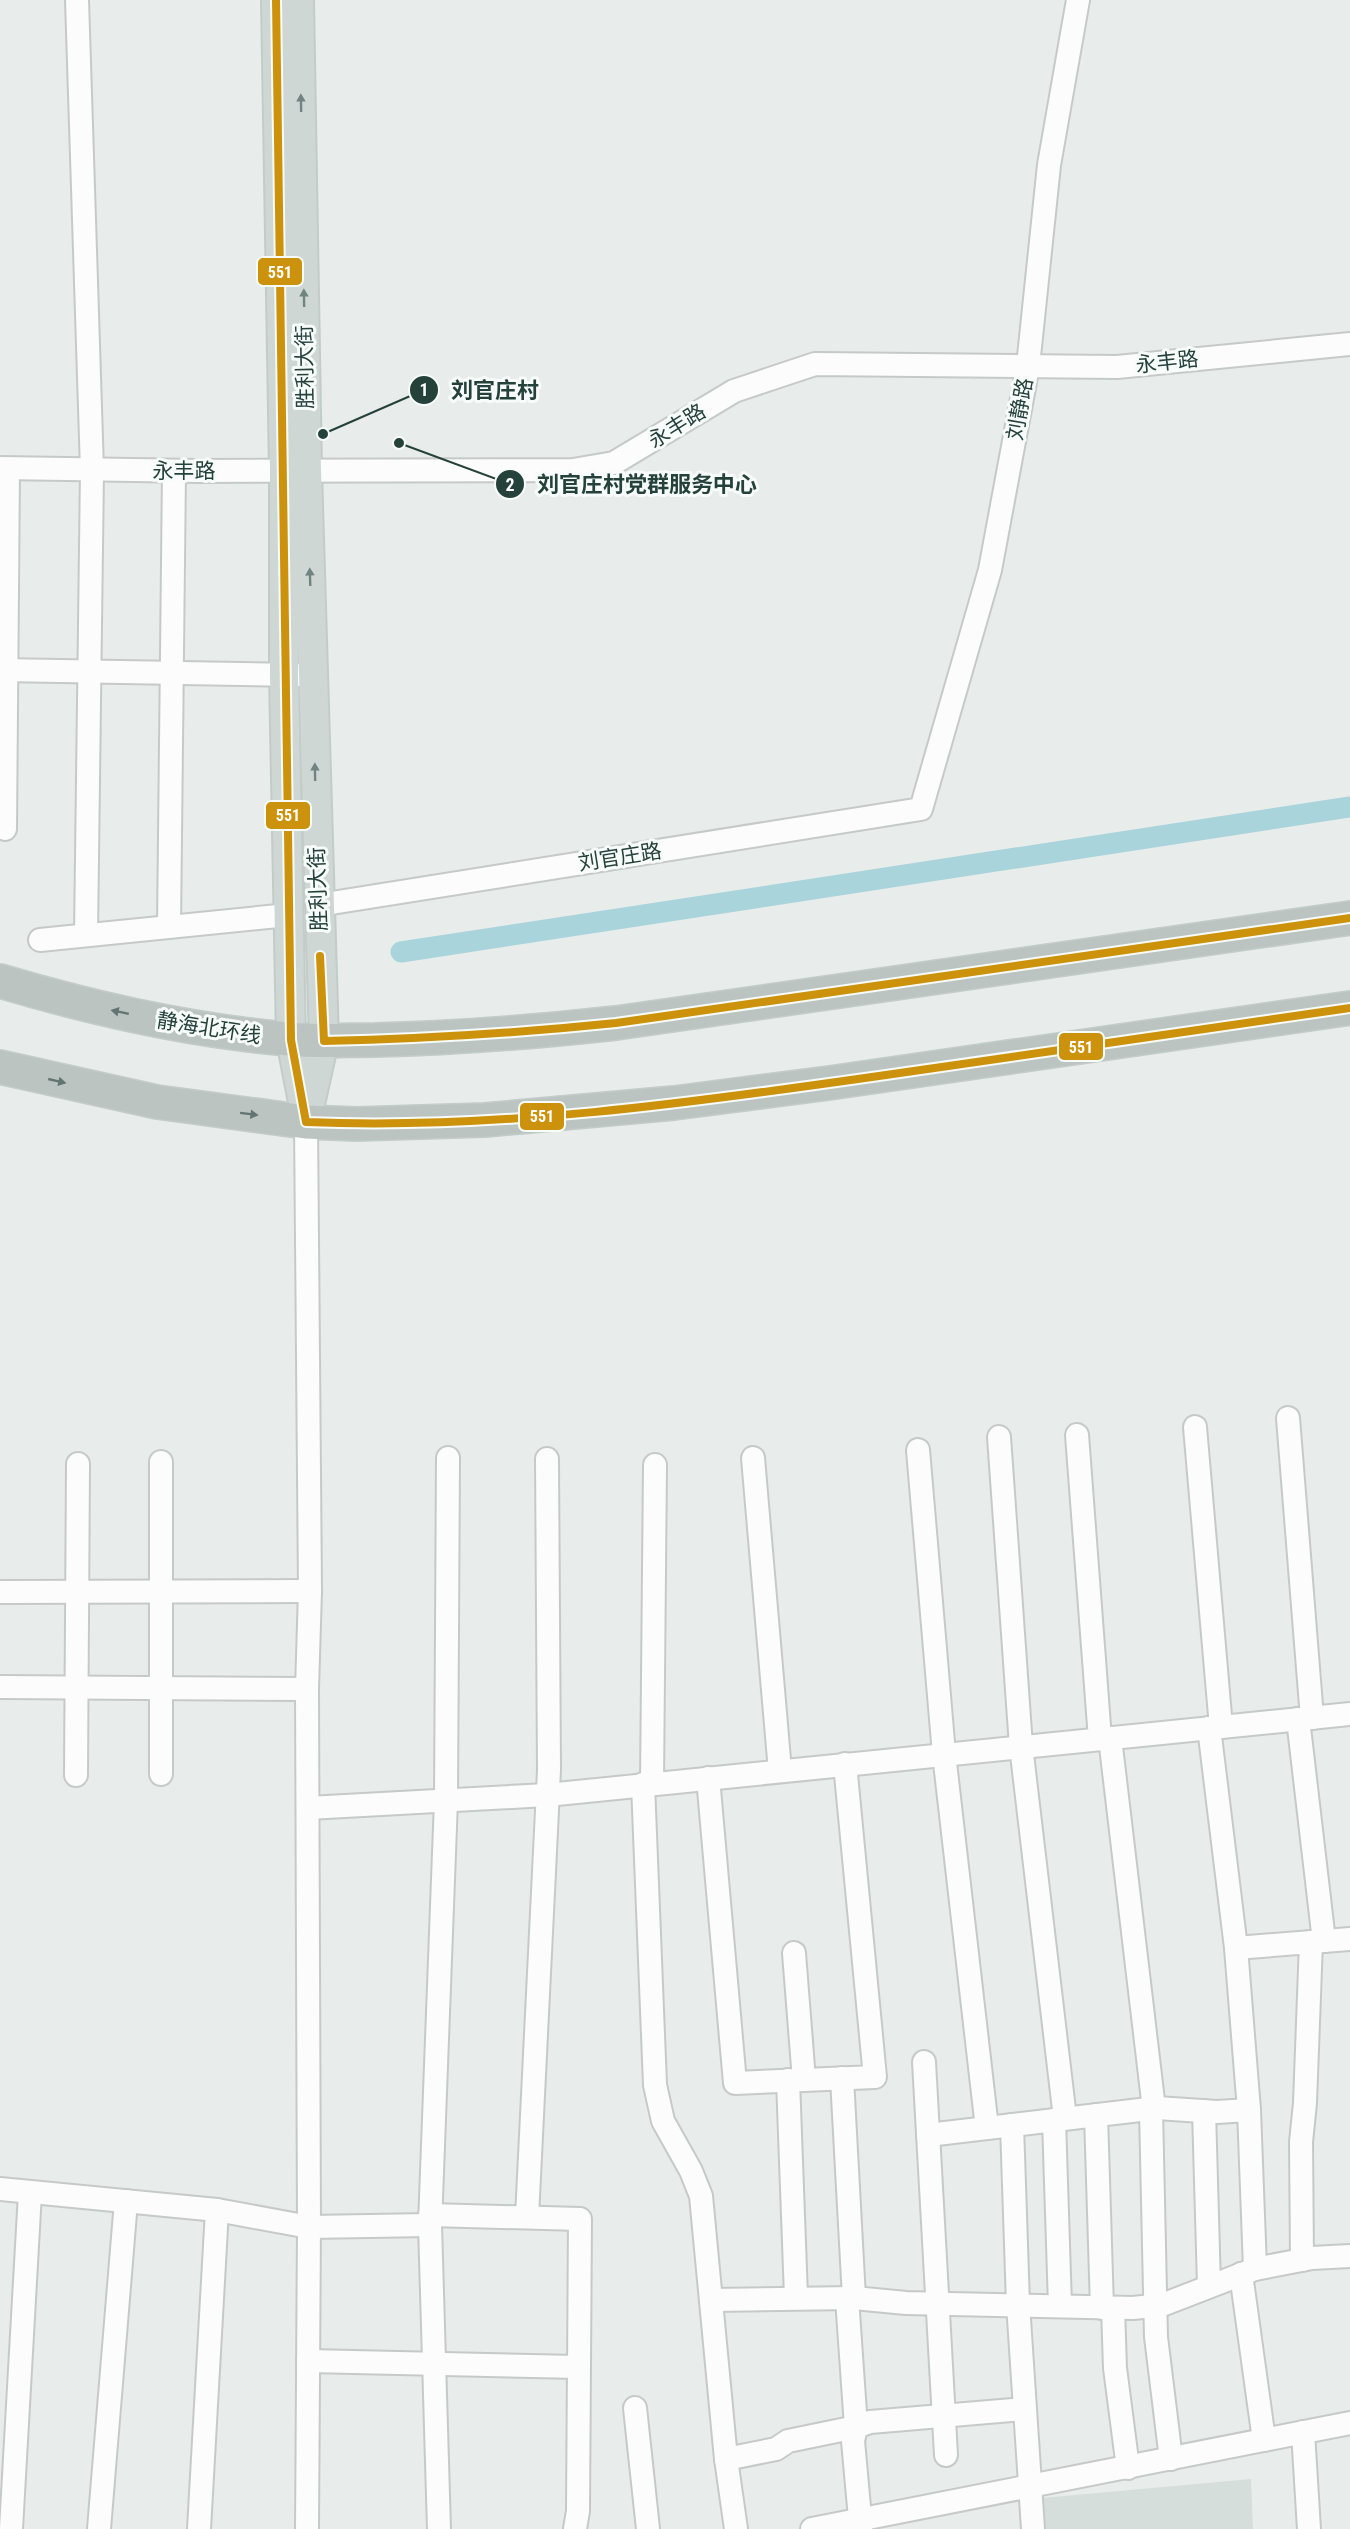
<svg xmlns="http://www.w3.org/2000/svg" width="1350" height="2529" font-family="'Roboto Condensed','Noto Sans SC',sans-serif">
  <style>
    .built { fill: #d6dedb }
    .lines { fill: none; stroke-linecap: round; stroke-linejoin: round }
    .canal { stroke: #a9d4db; stroke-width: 21 }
    .minor-casing { stroke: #c5cac8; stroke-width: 26 }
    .major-casing { stroke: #c3ccc9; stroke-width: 32 }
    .highway-casing { stroke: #c3ccc9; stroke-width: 36 }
    .minor { stroke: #fcfcfc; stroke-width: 22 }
    .major { stroke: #cfd7d5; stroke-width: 28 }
    .highway { stroke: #bcc4c2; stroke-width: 33 }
    .bus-1-casing { stroke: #f7fbf9; stroke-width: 12 }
    .bus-1 { stroke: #cd920c; stroke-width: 8 }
    .oneway { fill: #718580 }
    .oneway2 { fill: #617670 }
    .labels { text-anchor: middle; stroke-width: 6; stroke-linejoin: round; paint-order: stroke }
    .street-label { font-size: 21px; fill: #24423a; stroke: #f7fbf9 }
    .leader { fill: none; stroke: #24423a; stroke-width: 2 }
    .callout-dot { fill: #24423a; stroke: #f7fbf9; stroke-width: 2 }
    .mark-label { font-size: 18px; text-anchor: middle; font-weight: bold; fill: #fff }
    .callout-label { font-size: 22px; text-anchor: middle; font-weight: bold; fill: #24423a; stroke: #f7fbf9; stroke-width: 6; stroke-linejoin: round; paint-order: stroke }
    .line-badge { stroke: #f7fbf9; stroke-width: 2 }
    .badge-label { font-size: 16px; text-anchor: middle; font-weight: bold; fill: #fff }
  </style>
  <rect width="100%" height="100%" fill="#e8edeb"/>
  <path class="built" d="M 1251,2479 L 1253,2529 L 1044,2529 L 1042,2498 Z"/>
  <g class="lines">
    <path class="canal" d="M 401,952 L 1350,807"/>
    <defs>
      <g id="minor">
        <path d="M 77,0 L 92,470 L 86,935"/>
        <path d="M 0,468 L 200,471 L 573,470 L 614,463 L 734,391 L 815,364 L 1117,367 L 1350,344"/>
        <path d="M 0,670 L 299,675"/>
        <path d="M 5,829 L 8,469"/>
        <path d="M 319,905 L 921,809 L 990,570 L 1028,366 L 1049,165 L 1078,0"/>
        <path d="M 169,927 L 174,471"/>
        <path d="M 40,940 L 288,915"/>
        <path d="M 306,1122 L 310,1591 L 307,1689 L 309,2227 L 307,2529"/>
        <path d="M 1288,1418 L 1312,1718"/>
        <path d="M 1195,1427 L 1221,1727"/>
        <path d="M 1077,1435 L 1100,1739"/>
        <path d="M 999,1437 L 1021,1746 L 1065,2118"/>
        <path d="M 918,1450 L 944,1754 L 987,2128"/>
        <path d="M 753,1458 L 780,1771"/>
        <path d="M 161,1462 L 161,1774"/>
        <path d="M 0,1592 L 310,1591"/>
        <path d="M 0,1687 L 307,1689"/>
        <path d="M 1298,1719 L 1324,1941"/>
        <path d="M 1209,1728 L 1236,1948 L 1249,2110 L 1255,2269"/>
        <path d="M 1110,1738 L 1154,2109"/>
        <path d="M 76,1775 L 78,1464"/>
        <path d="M 708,1778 L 735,2083 L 875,2077 L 845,1764"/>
        <path d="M 652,1783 L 655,1465"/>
        <path d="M 643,1784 L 655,2085 L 663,2121 L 691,2171 L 701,2196 L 726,2459 L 736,2529"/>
        <path d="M 308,1808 L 547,1795 L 1350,1714"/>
        <path d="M 1236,1948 L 1350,1939"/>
        <path d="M 794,1953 L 804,2080"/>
        <path d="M 924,2062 L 946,2455"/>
        <path d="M 842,2078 L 854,2298"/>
        <path d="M 788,2080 L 796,2297"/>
        <path d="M 1151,2109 L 1156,2337 L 1171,2459"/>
        <path d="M 1204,2111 L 1209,2286"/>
        <path d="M 1096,2115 L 1102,2308"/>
        <path d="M 1054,2120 L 1060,2306"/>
        <path d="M 1012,2125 L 1018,2304 L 1033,2529"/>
        <path d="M 928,2135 L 1157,2108 L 1217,2112 L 1249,2110"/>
        <path d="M 0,2189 L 217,2210 L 309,2227 L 430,2225"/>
        <path d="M 430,2215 L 580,2219 L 578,2511 L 575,2529"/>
        <path d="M 527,2217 L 549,1770 L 547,1459"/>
        <path d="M 1302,2260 L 1301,2142 L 1305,2103 L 1311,1942"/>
        <path d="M 1241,2274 L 1264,2440"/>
        <path d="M 847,2298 L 856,2427 L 853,2441 L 861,2529"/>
        <path d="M 711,2300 L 854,2298 L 906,2303 L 1133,2308 L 1162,2305 L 1255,2269 L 1312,2258 L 1350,2256"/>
        <path d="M 1113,2308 L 1115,2368 L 1128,2468"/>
        <path d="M 308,2361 L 578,2367"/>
        <path d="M 635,2408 L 648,2529"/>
        <path d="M 1303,2432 L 1309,2529"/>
        <path d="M 726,2459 L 776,2449 L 788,2441 L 856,2427 L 870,2422 L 1024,2409"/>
        <path d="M 11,2529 L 30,2193"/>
        <path d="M 99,2529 L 126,2201"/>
        <path d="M 199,2529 L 217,2210"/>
        <path d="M 439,2529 L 430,2225 L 446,1800 L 448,1458"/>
        <path d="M 812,2529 L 1350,2423"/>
      </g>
      <g id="major">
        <path d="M 276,0 L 284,471 L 284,675 L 291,1040 L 304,1107"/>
        <path d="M 299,0 L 307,471 L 324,1041 L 306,1122"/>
      </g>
      <g id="highway">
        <path d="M 0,981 C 94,1009 191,1031 289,1039 C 318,1042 347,1040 375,1040 C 456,1038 535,1032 616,1023 L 1350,918"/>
        <path d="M 0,1067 L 157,1102 L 306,1122 L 357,1124 L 485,1120 L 674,1103 L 829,1083 L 1350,1008"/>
      </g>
    </defs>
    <use href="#minor" class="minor-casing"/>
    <use href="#major" class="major-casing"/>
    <use href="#highway" class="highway-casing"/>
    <use href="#minor" class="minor"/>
    <use href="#major" class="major"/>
    <use href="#highway" class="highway"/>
    <defs>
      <g id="bus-1">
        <path d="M 276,0 L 291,1040 L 306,1122 C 497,1130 690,1103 879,1076 C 1036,1053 1193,1031 1350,1008"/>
        <path d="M 320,956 L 324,1041 C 422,1039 519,1033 616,1023 L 1350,918"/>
      </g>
    </defs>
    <use href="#bus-1" class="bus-1-casing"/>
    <use href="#bus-1" class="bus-1"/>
  </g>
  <defs><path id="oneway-solid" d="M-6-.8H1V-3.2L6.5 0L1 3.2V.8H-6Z" transform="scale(1.5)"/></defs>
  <g class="oneway">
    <use href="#oneway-solid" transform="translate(301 103) rotate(-91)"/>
    <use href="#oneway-solid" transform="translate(304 298) rotate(-91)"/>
    <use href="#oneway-solid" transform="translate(310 577) rotate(-92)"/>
    <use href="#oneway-solid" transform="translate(315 772) rotate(-91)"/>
  </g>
  <g class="oneway2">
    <use href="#oneway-solid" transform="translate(120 1012) rotate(-168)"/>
    <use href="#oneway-solid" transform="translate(57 1081) rotate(13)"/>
    <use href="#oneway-solid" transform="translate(249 1114) rotate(7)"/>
  </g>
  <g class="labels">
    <g class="street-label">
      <text transform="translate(1167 362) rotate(-6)" y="7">永丰路</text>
      <text transform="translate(305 367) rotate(-91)" y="7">胜利大街</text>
      <text transform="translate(1020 409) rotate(-80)" y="7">刘静路</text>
      <text transform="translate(677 426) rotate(-32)" y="7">永丰路</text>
      <text x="184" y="478">永丰路</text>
      <text transform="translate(620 857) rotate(-9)" y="7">刘官庄路</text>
      <text transform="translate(318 889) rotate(-92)" y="7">胜利大街</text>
      <text transform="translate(209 1028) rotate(9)" y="7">静海北环线</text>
    </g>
  </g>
  <path class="leader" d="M323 434L424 390M399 443L510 484"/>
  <g class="callout-dot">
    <circle cx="323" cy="434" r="6"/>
    <circle cx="399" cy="443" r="6"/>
    <circle cx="424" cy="390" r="15"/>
    <circle cx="510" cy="484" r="15"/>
  </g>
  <g class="mark-label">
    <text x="424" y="396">1</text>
    <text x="510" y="491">2</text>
  </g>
  <g class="callout-label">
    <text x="495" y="398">刘官庄村</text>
    <text x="647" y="492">刘官庄村党群服务中心</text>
  </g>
  <g class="line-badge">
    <rect x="257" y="257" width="46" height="29" rx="6" fill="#cd920c"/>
    <rect x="265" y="801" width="46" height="29" rx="6" fill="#cd920c"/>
    <rect x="1058" y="1032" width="46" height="29" rx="6" fill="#cd920c"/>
    <rect x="519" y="1102" width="46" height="29" rx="6" fill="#cd920c"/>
  </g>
  <g class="badge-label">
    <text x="280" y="278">551</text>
    <text x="288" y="821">551</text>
    <text x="1081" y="1053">551</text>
    <text x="542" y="1122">551</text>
  </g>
</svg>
